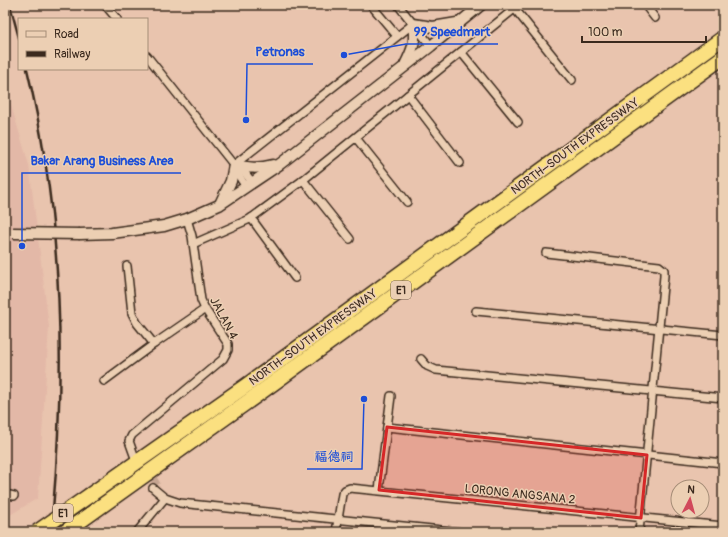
<svg xmlns="http://www.w3.org/2000/svg" width="728" height="537" font-family="Pangolin,'LXGW WenKai TC',sans-serif">
  <style>
    .built { fill: #e3b8a7 }
    .lines { fill: none; stroke-linecap: round; stroke-linejoin: round }
    .street-tunnel { stroke: #c6a591; stroke-width: 7; stroke-dasharray: 7 3.5; stroke-linecap: butt }
    .street-casing { stroke: #3b2a1e; stroke-width: 10 }
    .secondary-casing { stroke: #3b2a1e; stroke-width: 13 }
    .highway-casing { stroke: #3b2a1e; stroke-width: 17 }
    .street { stroke: #eccfb3; stroke-width: 7 }
    .secondary { stroke: #eccfb3; stroke-width: 10 }
    .highway { stroke: #fbe080; stroke-width: 14 }
    .rail { stroke: #3b2a1e; stroke-width: 2.5 }
    .secondary-bridge-casing { stroke: #3b2a1e; stroke-width: 13; stroke-linecap: butt }
    .highway-bridge-casing { stroke: #3b2a1e; stroke-width: 17; stroke-linecap: butt }
    .secondary-bridge { stroke: #eccfb3; stroke-width: 10 }
    .highway-bridge { stroke: #fbe080; stroke-width: 14 }
    .marked { fill: #d62828; fill-opacity: 0.2; stroke: #d62828; stroke-width: 3; stroke-linejoin: round }
    .labels { text-anchor: middle; stroke-width: 3; stroke-linejoin: round; paint-order: stroke }
    .shield { fill: #eccfb3; stroke: #705c4b; stroke-width: 1 }
    .shield-label { font-size: 11px; font-weight: bold; fill: #3b2a1e }
    .street-label { font-size: 12px; fill: #3b2a1e; stroke: #eccfb3 }
    .leader { fill: none; stroke: #1d4ed8; stroke-width: 1.5 }
    .callout-dot { fill: #1d4ed8; stroke: #eccfb3; stroke-width: 1.5 }
    .callout-label { font-size: 13px; text-anchor: middle; font-weight: bold; fill: #1d4ed8; stroke: #eccfb3; stroke-width: 3; stroke-linejoin: round; paint-order: stroke }
  </style>
  <rect width="100%" height="100%" fill="#e9c4ae"/>
  <filter id="ink" filterUnits="userSpaceOnUse"><feTurbulence type="fractalNoise" baseFrequency=".025" numOctaves="2"/><feDisplacementMap in="SourceGraphic" scale="8" xChannelSelector="R" yChannelSelector="G"/><feConvolveMatrix kernelMatrix="1 2 1 2 8 2 1 2 1" color-interpolation-filters="sRGB"/></filter>
  <g filter="url(#ink)">
    <path class="built" d="M 5,85 L 29,165 L 49,327 L 38,498 L 5,518 Z"/>
    <g class="lines">
      <path class="street-tunnel" d="M 148,470 L 158,486"/>
      <defs>
        <g id="street">
          <path d="M 105,5 L 117,19"/>
          <path d="M 371,5 L 397,36"/>
          <path d="M 398,5 L 431,46"/>
          <path d="M 645,5 L 655,18"/>
          <path d="M 515,9 L 572,80"/>
          <path d="M 461,52 L 518,122"/>
          <path d="M 147,56 L 237,169 L 245,173 L 252,182"/>
          <path d="M 408,95 L 460,163"/>
          <path d="M 356,138 L 407,202"/>
          <path d="M 234,165 L 413,24"/>
          <path d="M 237,169 L 239,176 L 246,187"/>
          <path d="M 303,180 L 350,239"/>
          <path d="M 251,218 L 295,278"/>
          <path d="M 193,244 L 250,219 L 303,180 L 519,5"/>
          <path d="M 546,253 L 659,266 L 664,270 L 664,276 L 639,532"/>
          <path d="M 127,266 L 132,313 L 137,323 L 154,344"/>
          <path d="M 476,311 L 723,335"/>
          <path d="M 421,359 L 427,366 L 436,370 L 723,398"/>
          <path d="M 104,381 L 154,344 L 205,309"/>
          <path d="M 387,427 L 723,463"/>
          <path d="M 134,455 L 129,441 L 132,435 L 223,359 L 228,350 L 228,344 L 205,309 L 201,300 L 192,236 L 187,219"/>
          <path d="M 153,488 L 165,498 L 180,503 L 461,532"/>
          <path d="M 379,490 L 391,396"/>
          <path d="M 5,494 L 14,496"/>
          <path d="M 137,532 L 165,498"/>
          <path d="M 336,532 L 342,494 L 345,490 L 350,488 L 723,526"/>
        </g>
        <g id="secondary">
          <path d="M 405,65 C 413,49 416,42 413,24 L 433,27 L 457,23"/>
          <path d="M 221,202 L 231,181 L 234,165 C 248,168 259,169 273,165"/>
          <path d="M 80,234 L 112,233 L 164,226 L 187,219 L 219,205 L 280,164 L 431,46 L 481,5"/>
        </g>
        <g id="highway">
          <path d="M 90,495 L 247,385 L 723,38"/>
          <path d="M 65,532 L 257,395 L 723,57"/>
        </g>
      </defs>
      <use href="#street" class="street-casing"/>
      <use href="#secondary" class="secondary-casing"/>
      <use href="#highway" class="highway-casing"/>
      <use href="#street" class="street"/>
      <use href="#secondary" class="secondary"/>
      <use href="#highway" class="highway"/>
      <g class="rail">
        <path d="M 10,5 L 19,38"/>
        <path d="M 27,69 C 64,222 66,376 51,532"/>
      </g>
      <defs>
        <path id="secondary-bridge" d="M 13,233 L 80,234"/>
        <path id="highway-bridge" d="M 37,532 L 90,495"/>
      </defs>
      <use href="#secondary-bridge" class="secondary-bridge-casing"/>
      <use href="#highway-bridge" class="highway-bridge-casing"/>
      <use href="#secondary-bridge" class="secondary-bridge"/>
      <use href="#highway-bridge" class="highway-bridge"/>
    </g>
  </g>
  <path class="marked" d="M 387,427 L 647,455 L 641,518 L 379,490 Z"/>
  <g class="labels">
    <g class="shield">
      <rect x="391" y="281" width="20" height="18" rx="3"/>
      <rect x="53" y="504" width="20" height="18" rx="3"/>
    </g>
    <g class="shield-label">
      <text x="401" y="294">E1</text>
      <text x="63" y="517">E1</text>
    </g>
    <g class="street-label">
      <text transform="translate(575 146) rotate(-36)" y="4">NORTH–SOUTH EXPRESSWAY</text>
      <text transform="translate(224 318) rotate(62)" y="4">JALAN 4</text>
      <text transform="translate(313 337) rotate(-36)" y="4">NORTH–SOUTH EXPRESSWAY</text>
      <text transform="translate(520 494) rotate(6)" y="4">LORONG ANGSANA 2</text>
    </g>
  </g>
  <path class="leader" d="M344 55L406 44H498M246 120L247 64H313M22 246L22 173H181M364 399L362 469H307"/>
  <g class="callout-dot">
    <circle cx="344" cy="55" r="4"/>
    <circle cx="246" cy="120" r="4"/>
    <circle cx="22" cy="246" r="4"/>
    <circle cx="364" cy="399" r="4"/>
  </g>
  <g class="callout-label">
    <text x="452" y="36">99 Speedmart</text>
    <text x="280" y="56">Petronas</text>
    <text x="102" y="165">Bakar Arang Business Area</text>
    <text x="334" y="461">福德祠</text>
  </g>
  <rect width="728" height="537" fill="none" stroke="#eccfb3" stroke-width="20"/>
  <rect x="10" y="10" width="708" height="517" fill="none" stroke="#3b2a1e" stroke-width="1.5" filter="url(#ink)"/>
  <rect x="18" y="18" width="130" height="52" fill="#eccfb3" stroke="#a58d77"/>
  <rect x="26" y="31" width="20" height="6" fill="#eccfb3" stroke="#a58d77"/>
  <text x="54" y="38" font-size="12" fill="#3b2a1e">Road</text>
  <rect x="26" y="51" width="20" height="6" fill="#3b2a1e" stroke="#a58d77"/>
  <text x="54" y="58" font-size="12" fill="#3b2a1e">Railway</text>
  <g transform="translate(690 499) rotate(6)"><circle r="19" fill="#eccfb3" stroke="#a58d77"/>
  <path d="M0-3L7 15L0 10L-7 15Z" fill="#d1495b"/>
  <text y="-6" font-size="11" font-weight="bold" text-anchor="middle" fill="#3b2a1e">N</text>
  </g>
  <path d="M582 36v6h124v-6" fill="none" stroke="#3b2a1e" stroke-width="2"/>
  <text x="588" y="36" font-size="12" fill="#3b2a1e" stroke="#eccfb3" stroke-width="3" paint-order="stroke">100 m</text>
</svg>
